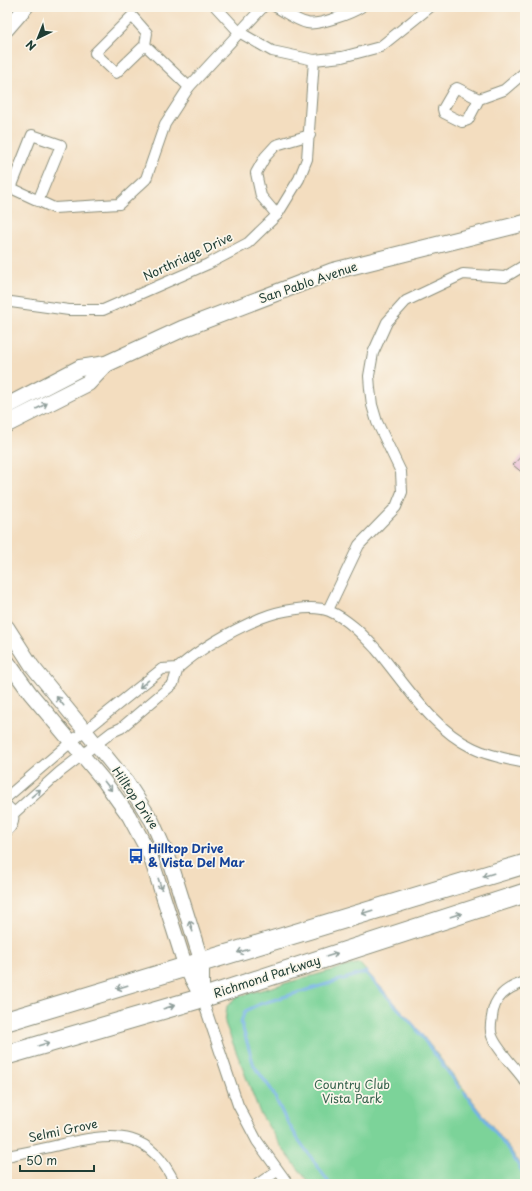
<svg xmlns="http://www.w3.org/2000/svg" width="532" height="1191" font-family="'Playpen Sans',sans-serif">
  <style>
    .green { fill: #7bd399; stroke: #4d8866 }
    .lines { fill: none; stroke-linecap: round; stroke-linejoin: round }
    .stream { stroke: #76b3e8; stroke-width: 3 }
    .building { fill: #e2a9ca }
    .street-casing { stroke: #898d7a; stroke-width: 12 }
    .secondary-casing { stroke: #898d7a; stroke-width: 16 }
    .primary-casing { stroke: #898d7a; stroke-width: 18 }
    .highway-casing { stroke: #898d7a; stroke-width: 21 }
    .street { stroke: #fff; stroke-width: 10 }
    .secondary { stroke: #fff; stroke-width: 14 }
    .primary { stroke: #fff; stroke-width: 16 }
    .highway { stroke: #fff; stroke-width: 19 }
    .oneway { stroke: #8f9e9a }
    .labels { text-anchor: middle; stroke-width: 3.5; stroke-linejoin: round; paint-order: stroke }
    .street-label { font-size: 12px; fill: #1f3d34; stroke: #fbf7ec }
    .transit-label { font-size: 12px; font-weight: bold; fill: #164399; stroke: #fbf7ec; text-anchor: start }
    .park-label { font-size: 12px; fill: #36624d; stroke: #fbf7ec }
  </style>
  <rect width="100%" height="100%" fill="#fbf7ec"/>
  <filter id="ink" filterUnits="userSpaceOnUse"><feTurbulence type="fractalNoise" baseFrequency=".025" numOctaves="2"/><feDisplacementMap in="SourceGraphic" scale="8" xChannelSelector="R" yChannelSelector="G"/><feConvolveMatrix kernelMatrix="1 2 1 2 8 2 1 2 1" color-interpolation-filters="sRGB"/></filter>
  <filter id="wash" filterUnits="userSpaceOnUse"><feTurbulence type="fractalNoise" baseFrequency=".012" numOctaves="4" result="noise"/><feDisplacementMap in="SourceGraphic" scale="16" xChannelSelector="R" yChannelSelector="G"/><feGaussianBlur stdDeviation="0.9" result="paint"/><feColorMatrix in="noise" values="0 0 0 0 0 0 0 0 0 0 0 0 0 0 0 0 0 1.4 0 .05"/><feComposite in="paint" operator="in"/></filter>
  <g filter="url(#wash)">
    <rect width="100%" height="100%" fill="#f3ddbf"/>
    <path class="green" d="M 359,963 L 413,1023 L 512,1152 L 525,1173 L 525,1184 L 310,1184 L 282,1148 L 260,1113 L 225,1023 L 227,1006 L 236,997 Z"/>
    <g class="lines">
      <g class="stream">
        <path d="M 365,972 L 413,1025 L 460,1088"/>
        <path d="M 464,1092 L 510,1152 L 525,1176"/>
        <path d="M 330,1184 L 298,1139 L 284,1116 L 271,1089 L 254,1066 L 241,1022 L 245,1011 L 260,1004 L 367,972"/>
      </g>
    </g>
    <g id="blocks">
      <path class="building" d="M 525,452 L 525,475 L 513,465 Z"/>
    </g>
  </g>
  <g filter="url(#ink)">
    <use href="#blocks" fill-opacity="0" stroke="#898d7a" stroke-width="1"/>
    <g class="lines">
      <defs>
        <g id="street">
          <path d="M 216,7 L 239,32 L 272,51 L 314,60 L 342,57 L 380,47 L 430,7"/>
          <path d="M 276,7 C 285,12 297,21 307,23 C 318,26 352,13 361,7"/>
          <path d="M 145,45 L 116,73 L 95,53 L 132,16 L 147,33 L 145,45 L 189,87"/>
          <path d="M 479,99 L 457,88 L 454,90 L 443,109 L 444,113 L 462,122 L 468,120 L 479,99 L 504,90 L 525,72"/>
          <path d="M 38,201 L 61,145 L 32,135 L 11,188 L 54,208 L 119,204 L 146,179 L 165,124 L 189,87 L 263,7"/>
          <path d="M 277,215 L 261,196 L 256,173 L 265,157 L 276,145 L 310,135"/>
          <path d="M 11,302 L 69,310 L 103,310 L 208,264 L 248,243 L 277,215 L 299,179 L 307,159 L 314,60"/>
          <path d="M 328,610 L 359,545 L 396,507 L 402,492 L 401,472 L 377,422 L 372,405 L 370,389 L 369,376 L 373,353 L 387,322 L 406,301 L 463,274 L 505,277 L 525,265"/>
          <path d="M 178,668 C 202,647 231,631 261,618 C 278,611 312,604 329,611 C 348,619 362,634 376,649 C 405,683 431,728 473,748 C 489,756 507,759 525,763"/>
          <path d="M 7,797 L 71,742 L 162,669 L 178,668"/>
          <path d="M 7,806 C 16,813 15,824 7,831"/>
          <path d="M 13,814 L 60,772 L 112,732 L 121,728 L 173,684 L 178,668"/>
          <path d="M 525,982 C 506,988 494,997 492,1017 C 491,1022 490,1031 492,1036 C 497,1050 516,1068 525,1081"/>
          <path d="M 202,998 L 238,1105 L 257,1141 L 288,1184"/>
          <path d="M 7,1156 C 27,1152 47,1148 67,1143 C 118,1132 151,1131 175,1184"/>
          <path d="M 258,1184 L 277,1171"/>
        </g>
        <g id="secondary">
          <path d="M 7,29 L 26,7"/>
          <path d="M 7,627 L 32,666 L 126,781 L 152,821 L 171,864 L 202,963 L 202,998"/>
          <path d="M 7,661 L 30,693 L 104,781 L 129,816 L 150,855 L 186,968 L 201,996"/>
        </g>
        <g id="primary">
          <path d="M 7,406 L 80,368 L 106,364 L 182,329 L 333,271 L 525,223"/>
          <path d="M 7,424 L 88,383 L 106,364"/>
        </g>
        <g id="highway">
          <path d="M 7,1021 L 525,864"/>
          <path d="M 7,1055 L 202,998 L 525,893"/>
        </g>
      </defs>
      <use href="#street" class="street-casing"/>
      <use href="#secondary" class="secondary-casing"/>
      <use href="#primary" class="primary-casing"/>
      <use href="#highway" class="highway-casing"/>
      <use href="#street" class="street"/>
      <use href="#secondary" class="secondary"/>
      <use href="#primary" class="primary"/>
      <use href="#highway" class="highway"/>
    </g>
    <defs><path id="oneway-shaft" d="M-6 0H5M1.5-3L5.5 0L1.5 3" fill="none" stroke-width="1.6" stroke-linecap="round" stroke-linejoin="round"/></defs>
    <g class="oneway">
      <use href="#oneway-shaft" transform="translate(42 406) rotate(-27)"/>
      <use href="#oneway-shaft" transform="translate(144 684) rotate(141)"/>
      <use href="#oneway-shaft" transform="translate(60 701) rotate(-129)"/>
      <use href="#oneway-shaft" transform="translate(108 786) rotate(52)"/>
      <use href="#oneway-shaft" transform="translate(36 793) rotate(-40)"/>
      <use href="#oneway-shaft" transform="translate(488 875) rotate(163)"/>
      <use href="#oneway-shaft" transform="translate(160 884) rotate(72)"/>
      <use href="#oneway-shaft" transform="translate(367 912) rotate(163)"/>
      <use href="#oneway-shaft" transform="translate(456 915) rotate(-18)"/>
      <use href="#oneway-shaft" transform="translate(191 926) rotate(-107)"/>
      <use href="#oneway-shaft" transform="translate(243 951) rotate(163)"/>
      <use href="#oneway-shaft" transform="translate(332 955) rotate(-18)"/>
      <use href="#oneway-shaft" transform="translate(122 987) rotate(163)"/>
      <use href="#oneway-shaft" transform="translate(169 1007) rotate(-16)"/>
      <use href="#oneway-shaft" transform="translate(44 1044) rotate(-16)"/>
    </g>
  </g>
  <defs>
    <symbol id="bus-bare" viewBox="-9 -9 18 18"><path d="M-5-6H5V4H4V6H2V4H-2V6H-4V4H-5ZM-3.5-4V0h7V-4ZM-3.5 1.2v1.5H-2V1.2ZM2 1.2v1.5H3.5V1.2Z" fill="#1a4fb4" stroke="#fbf7ec" stroke-width="2.5" paint-order="stroke"/></symbol>
  </defs>
  <g fill-rule="evenodd">
    <use href="#bus-bare" x="125" y="845" width="22" height="22"/>
  </g>
  <g class="labels">
    <g class="street-label">
      <text transform="translate(188 257) rotate(-25)" y="4">Northridge Drive</text>
      <text transform="translate(308 283) rotate(-19)" y="4">San Pablo Avenue</text>
      <text transform="translate(135 798) rotate(56)" y="4">Hilltop Drive</text>
      <text transform="translate(267 977) rotate(-18)" y="4">Richmond Parkway</text>
      <text transform="translate(63 1131) rotate(-12)" y="4">Selmi Grove</text>
    </g>
    <g class="transit-label">
      <text x="148" y="853">Hilltop Drive<tspan x="148" dy="14">&amp; Vista Del Mar</tspan></text>
    </g>
    <g class="park-label">
      <text x="352" y="1089">Country Club<tspan x="352" dy="14">Vista Park</tspan></text>
    </g>
  </g>
  <rect width="532" height="1191" fill="none" stroke="#fbf7ec" stroke-width="24"/>
  <g transform="translate(38 38) rotate(223)" stroke="#fbf7ec" stroke-width="3" paint-order="stroke">
  <path d="M0-3L7 15L0 10L-7 15Z" fill="#1f3d34"/>
  <text y="-6" font-size="11" font-weight="bold" text-anchor="middle" fill="#1f3d34">N</text>
  </g>
  <path d="M20 1165v6h74v-6" fill="none" stroke="#1f3d34" stroke-width="2"/>
  <text x="26" y="1165" font-size="12" fill="#1f3d34" stroke="#fbf7ec" stroke-width="3" paint-order="stroke">50 m</text>
</svg>
